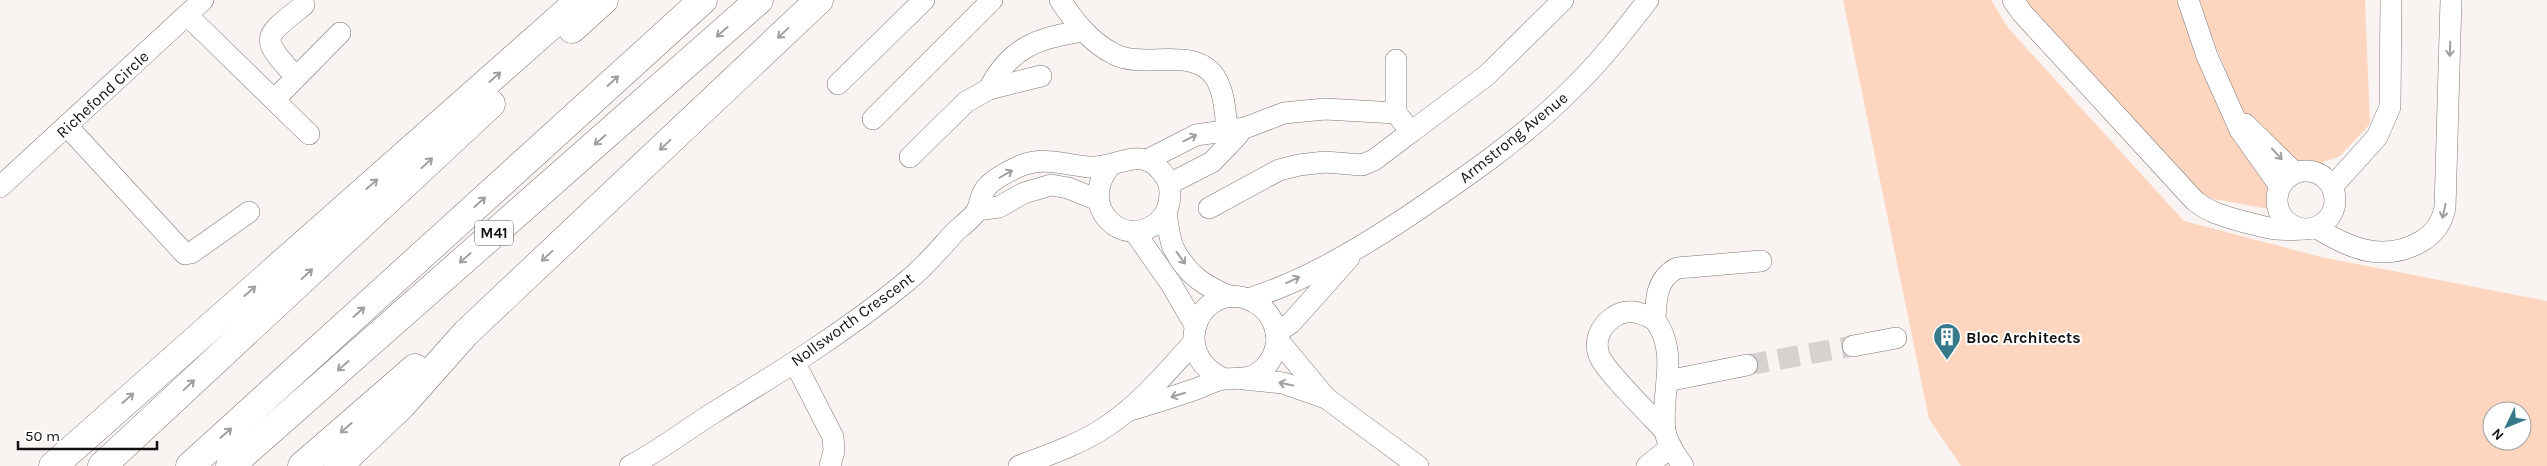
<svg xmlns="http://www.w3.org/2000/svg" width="2547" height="466" font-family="Karla,sans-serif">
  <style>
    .green { fill: #fed6c0; fill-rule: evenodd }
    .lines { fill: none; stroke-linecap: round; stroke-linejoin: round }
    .minor-tunnel { stroke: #d6d2d0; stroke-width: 21; stroke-dasharray: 21 11; stroke-linecap: butt }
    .minor-casing { stroke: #7c7775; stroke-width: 22 }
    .highway-casing { stroke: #7c7775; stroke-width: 29 }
    .minor { stroke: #fff; stroke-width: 21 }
    .highway { stroke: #fff; stroke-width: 28 }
    .oneway { stroke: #a0a09f }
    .labels { text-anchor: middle; stroke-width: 4; stroke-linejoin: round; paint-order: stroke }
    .shield { fill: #fff; stroke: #595858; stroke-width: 1 }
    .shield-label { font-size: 15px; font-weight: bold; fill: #121110 }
    .street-label { font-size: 16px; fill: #121110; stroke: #fff }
    .poi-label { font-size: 16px; font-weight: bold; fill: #121110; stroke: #fff; text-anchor: start }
  </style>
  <rect width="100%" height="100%" fill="#f9f4f2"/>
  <g class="green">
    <path d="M 1843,0 L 1991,0 L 2009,29 L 2184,221 L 2321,257 L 2547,301 L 2547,466 L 1961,466 L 1929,419 ZM 2492,411 L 2522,411 L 2522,441 L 2492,441 Z"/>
    <path d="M 2018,0 L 2188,0 L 2280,211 L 2203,197 Z"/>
    <path d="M 2197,0 L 2365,0 L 2370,124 L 2340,156 L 2312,166 L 2289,161 L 2245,118 Z"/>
  </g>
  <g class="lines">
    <path class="minor-tunnel" d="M 1747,365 L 1853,346"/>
    <defs>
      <g id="minor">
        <path d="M 1060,0 C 1074,21 1090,42 1114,54 C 1144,70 1193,45 1215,77 C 1227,96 1225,123 1229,144"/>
        <path d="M 2013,0 L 2022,13 L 2195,201 C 2210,213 2224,216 2241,221 C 2268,228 2273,231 2303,229"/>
        <path d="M 2188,0 L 2207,56 L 2240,130 L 2279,185"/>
        <path d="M 187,15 L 309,134"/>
        <path d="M 296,77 C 259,37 262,38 304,5"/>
        <path d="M 838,84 L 924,0"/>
        <path d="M 989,89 C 1010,47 1039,37 1084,31"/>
        <path d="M 274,100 L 340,33"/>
        <path d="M 1396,113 L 1396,60"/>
        <path d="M 873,119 L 992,0"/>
        <path d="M 2245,124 L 2293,171"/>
        <path d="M 67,126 L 185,254 L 191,253 L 249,212"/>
        <path d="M 910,157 L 966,102 L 989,89 L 1041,76"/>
        <path d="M 1147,160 L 1196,135 L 1245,128 L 1284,113 L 1325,109 L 1396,113 L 1411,132 L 1487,75 L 1563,0"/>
        <circle cx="2306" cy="200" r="29"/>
        <path d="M 1169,184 L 1212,162 L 1238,135"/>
        <path d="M 0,187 L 203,0"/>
        <path d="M 2332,187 L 2377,137 L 2390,107 L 2391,0"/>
        <path d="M 1209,208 L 1279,170 L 1299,165 L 1325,162 L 1362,165 L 1374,160 L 1411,132"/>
        <path d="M 977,210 L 999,207 L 1024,193 L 1051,185 L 1068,188 L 1098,200"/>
        <path d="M 1166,213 C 1168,224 1169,237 1173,247 C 1186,274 1205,287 1232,297"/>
        <path d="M 2317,228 C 2350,249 2385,263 2422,241 C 2434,234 2442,222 2445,208 L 2451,0"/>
        <path d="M 1134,231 L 1171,284 L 1195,325"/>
        <path d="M 1248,299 C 1306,281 1360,248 1410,215 C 1466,177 1523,138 1572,89 C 1600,62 1624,31 1648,0"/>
        <path d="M 1655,320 C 1640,312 1627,307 1612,318 C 1600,327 1594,341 1599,355 C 1604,370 1652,417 1665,431"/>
        <path d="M 1276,333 L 1291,323 L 1349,258"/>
        <path d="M 1277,339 L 1326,398 L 1418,466"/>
        <path d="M 1853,346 L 1896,338"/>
        <path d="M 795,363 L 833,437 L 834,451 L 830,466"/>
        <path d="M 1244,379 L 1283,383 L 1326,398"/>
        <path d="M 1667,381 L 1747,365"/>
        <path d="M 1127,411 C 1150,404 1173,397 1196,389 C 1204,386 1215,380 1224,379 C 1240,377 1249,382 1263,369 C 1274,359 1280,342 1275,328 C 1272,317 1264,307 1254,302 C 1203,275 1165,353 1224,379"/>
        <path d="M 630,466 C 659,451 686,430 713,413 C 780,372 847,331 907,281 C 925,267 940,248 956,231 C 963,225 972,218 977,211 C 980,205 980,197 984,191 C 990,180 1009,171 1020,166 C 1045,156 1065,165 1089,167 C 1115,169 1141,145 1161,171 C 1167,177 1170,185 1170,193 C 1170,204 1166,215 1158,222 C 1124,251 1076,207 1110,166"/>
        <path d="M 1019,466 C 1048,455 1081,444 1107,426 C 1140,404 1167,372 1193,343"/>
        <path d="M 1647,466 L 1671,447"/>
        <path d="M 1683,466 C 1676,455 1667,444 1665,431 C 1660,393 1680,354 1655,320 C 1656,299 1656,279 1677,268 L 1761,261"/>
      </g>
      <g id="highway">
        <path d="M 572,29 L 604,0"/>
        <path d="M 53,466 L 580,0"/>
        <path d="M 102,466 L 491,104"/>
        <path d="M 190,466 L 703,0"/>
        <path d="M 230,466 L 759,0"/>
        <path d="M 302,466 L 415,368"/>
        <path d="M 338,466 L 401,406 L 466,333 L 819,0"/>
      </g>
    </defs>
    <use href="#minor" class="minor-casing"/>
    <use href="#highway" class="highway-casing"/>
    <use href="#minor" class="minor"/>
    <use href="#highway" class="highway"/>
  </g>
  <defs><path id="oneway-shaft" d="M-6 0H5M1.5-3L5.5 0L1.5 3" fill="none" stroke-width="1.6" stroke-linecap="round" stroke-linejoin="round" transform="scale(1.25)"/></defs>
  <g class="oneway">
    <use href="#oneway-shaft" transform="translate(722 32) rotate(139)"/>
    <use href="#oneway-shaft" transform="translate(783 33) rotate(137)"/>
    <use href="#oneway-shaft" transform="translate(2450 49) rotate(92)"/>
    <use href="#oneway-shaft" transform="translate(495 77) rotate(-41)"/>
    <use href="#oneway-shaft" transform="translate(613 81) rotate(-42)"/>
    <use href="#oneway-shaft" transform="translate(1190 138) rotate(-26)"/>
    <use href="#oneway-shaft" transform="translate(600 140) rotate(139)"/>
    <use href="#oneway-shaft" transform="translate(665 145) rotate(137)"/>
    <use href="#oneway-shaft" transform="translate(2277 154) rotate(47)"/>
    <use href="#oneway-shaft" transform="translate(427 163) rotate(-43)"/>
    <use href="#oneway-shaft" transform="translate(1006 174) rotate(-30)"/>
    <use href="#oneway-shaft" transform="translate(372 184) rotate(-41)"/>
    <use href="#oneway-shaft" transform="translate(480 202) rotate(-42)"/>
    <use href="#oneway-shaft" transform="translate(2444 211) rotate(102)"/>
    <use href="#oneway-shaft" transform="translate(547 256) rotate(137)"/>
    <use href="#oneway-shaft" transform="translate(465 258) rotate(139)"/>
    <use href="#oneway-shaft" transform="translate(1181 258) rotate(54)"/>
    <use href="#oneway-shaft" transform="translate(307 274) rotate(-43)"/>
    <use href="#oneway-shaft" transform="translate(1293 280) rotate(-25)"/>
    <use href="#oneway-shaft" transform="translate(250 291) rotate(-41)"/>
    <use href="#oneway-shaft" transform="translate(359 312) rotate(-42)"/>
    <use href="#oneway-shaft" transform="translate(343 366) rotate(139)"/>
    <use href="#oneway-shaft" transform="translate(1286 384) rotate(-168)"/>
    <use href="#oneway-shaft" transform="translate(189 385) rotate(-43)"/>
    <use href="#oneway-shaft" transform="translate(1178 395) rotate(163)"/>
    <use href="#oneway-shaft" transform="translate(128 398) rotate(-41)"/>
    <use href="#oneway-shaft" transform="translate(346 428) rotate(139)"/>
    <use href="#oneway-shaft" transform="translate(226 433) rotate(-42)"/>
  </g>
  <defs>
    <symbol id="building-pin" viewBox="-11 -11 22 30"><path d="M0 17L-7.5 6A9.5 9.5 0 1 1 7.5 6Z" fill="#377a8b" stroke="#fff"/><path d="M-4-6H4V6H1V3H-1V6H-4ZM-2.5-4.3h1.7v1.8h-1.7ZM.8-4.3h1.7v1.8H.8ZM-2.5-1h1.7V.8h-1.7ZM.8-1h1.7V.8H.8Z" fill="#fff"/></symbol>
  </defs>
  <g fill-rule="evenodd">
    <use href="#building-pin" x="1931" y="321" width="32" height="43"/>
  </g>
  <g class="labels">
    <rect class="shield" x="475" y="220.5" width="38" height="25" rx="4"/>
    <g class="shield-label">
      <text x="494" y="238">M41</text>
    </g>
    <g class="street-label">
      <text transform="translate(102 94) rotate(-43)" y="6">Richefond Circle</text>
      <text transform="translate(1513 137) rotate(-39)" y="6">Armstrong Avenue</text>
      <text transform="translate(852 319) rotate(-36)" y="6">Nollsworth Crescent</text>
    </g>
    <g class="poi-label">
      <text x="1966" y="343">Bloc Architects</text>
    </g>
  </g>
  <g transform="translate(2507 426) rotate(227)"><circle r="24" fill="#ffffff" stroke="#a0a09f"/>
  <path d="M0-4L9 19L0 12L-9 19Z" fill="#377a8b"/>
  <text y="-8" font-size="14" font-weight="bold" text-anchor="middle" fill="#121110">N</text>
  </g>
  <path d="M18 441v8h139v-8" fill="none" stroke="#121110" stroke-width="2.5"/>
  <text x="25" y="441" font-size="15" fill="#121110" stroke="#ffffff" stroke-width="4" paint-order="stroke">50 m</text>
</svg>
